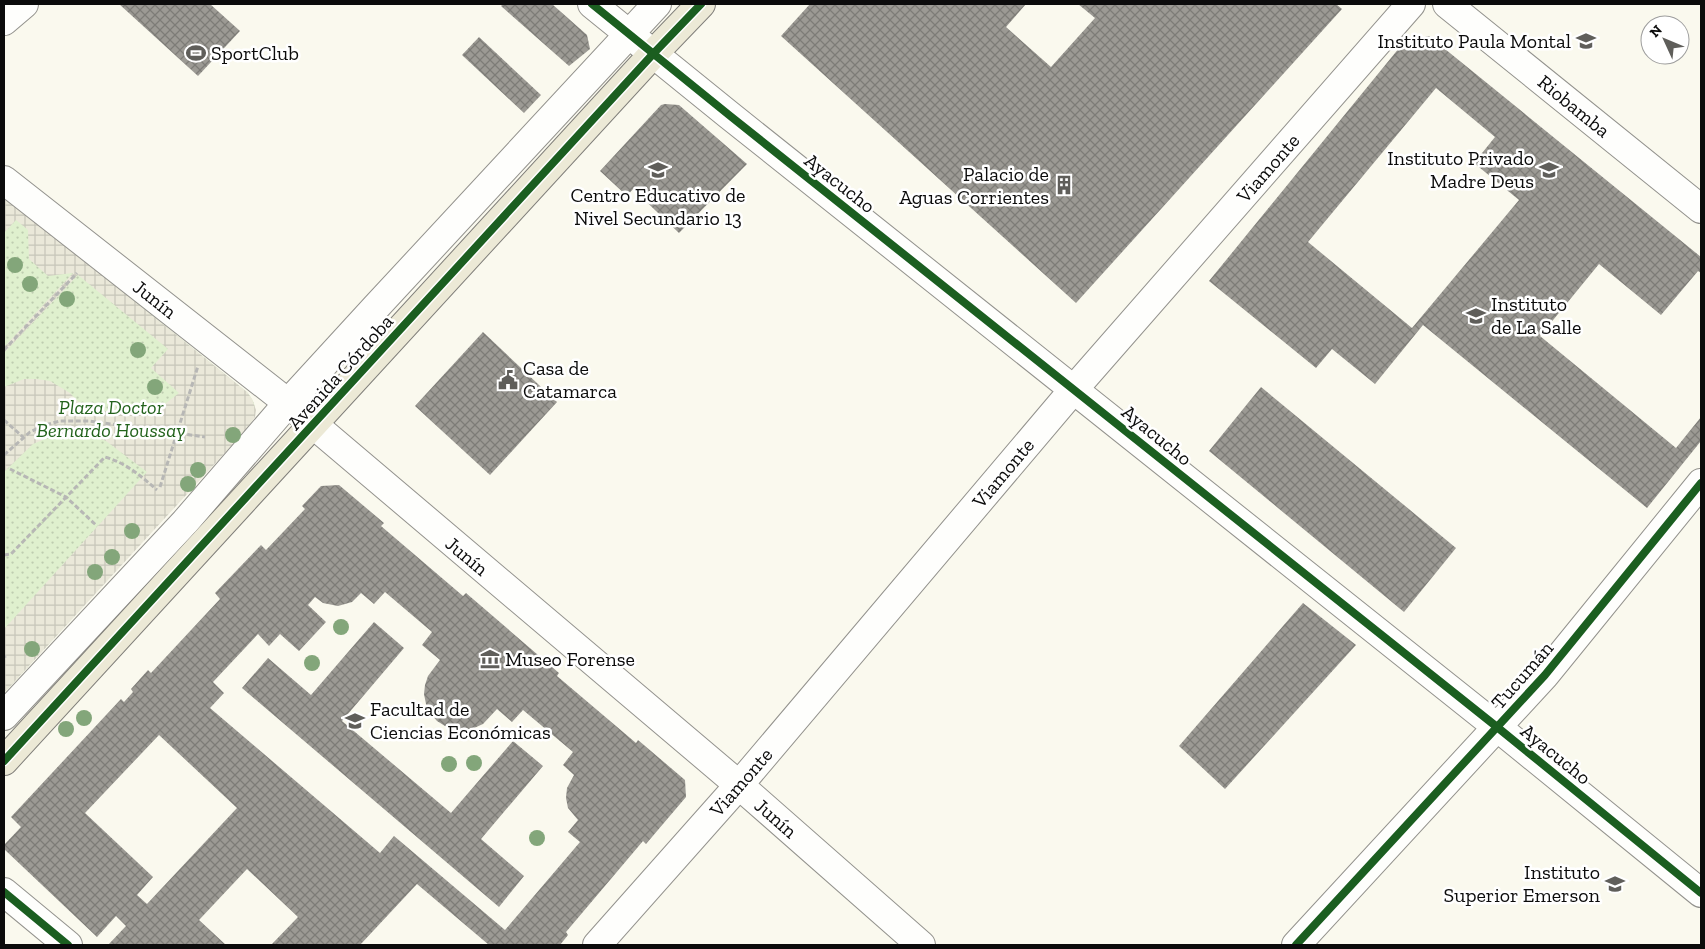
<svg xmlns="http://www.w3.org/2000/svg" width="1705" height="949" font-family="'Zilla Slab',serif">
  <style>
    .grass { fill: url(#grass-dots) }
    .plaza { fill: url(#plaza-grid) }
    .building { fill: url(#building-cross-hatch); fill-rule: evenodd }
    .lines { fill: none; stroke-linecap: round; stroke-linejoin: round }
    .minor-casing { stroke: #93928d; stroke-width: 30 }
    .major-casing { stroke: #807f7a; stroke-width: 30 }
    .path { stroke: #b7b7b5; stroke-width: 3; stroke-dasharray: 5 2.5; stroke-linecap: butt }
    .minor { stroke: #fefefc; stroke-width: 28 }
    .major { stroke: #ece9d6; stroke-width: 28 }
    .cycleway-casing { stroke: #fff; stroke-width: 11 }
    .cycleway { stroke: #1b5e20; stroke-width: 8 }
    .tree { fill: #83a67a }
    .labels { text-anchor: middle; stroke-width: 5; stroke-linejoin: round; paint-order: stroke }
    .poi-label { font-size: 20px; fill: #0b0b0b; stroke: #fff; text-anchor: start }
    .street-label { font-size: 20px; fill: #0b0b0b; stroke: #fff }
    .park-label { font-size: 20px; font-style: italic; fill: #22621b; stroke: #fff }
  </style>
  <defs>
    <pattern id="grass-dots" width="8" height="8" patternUnits="userSpaceOnUse" patternTransform="scale(1.25)"><rect width="8" height="8" fill="#dff0ce"/><path d="M2 2h.1M6 6h.1" fill="none" stroke="#beccb0" stroke-width="1.8" stroke-linecap="round"/></pattern>
    <pattern id="plaza-grid" width="8" height="8" patternUnits="userSpaceOnUse" patternTransform="scale(1.25)"><rect width="8" height="8" fill="#eae8d9"/><path d="M0 4h8M4 0v8" fill="none" stroke="#c7c6b9"/></pattern>
    <pattern id="building-cross-hatch" width="8" height="8" patternUnits="userSpaceOnUse" patternTransform="scale(1.25)"><rect width="8" height="8" fill="#9c9a94"/><path d="M0 0l8 8M0 8l8-8" fill="none" stroke="#7d7c77"/></pattern>
  </defs>
  <rect width="100%" height="100%" fill="#faf9ee"/>
  <path class="grass" d="M 4,196 L 247,392 C 256,403 258,411 250,424 L 4,693 Z"/>
  <path class="plaza" d="M 4,196 L 247,392 L 252,399 L 256,410 L 255,417 L 246,430 L 4,693 L 4,629 L 147,472 L 106,441 L 89,434 L 71,431 L 59,433 L 33,444 L 4,472 L 4,387 L 24,379 L 37,379 L 50,381 L 70,393 L 86,410 L 103,411 L 131,411 L 154,408 L 165,404 L 179,393 L 151,368 L 168,349 L 78,275 L 4,353 L 4,347 L 73,273 L 48,276 L 29,259 L 28,230 L 16,220 L 4,233 Z"/>
  <g class="building">
    <path d="M 119,4 L 210,4 L 240,31 L 198,76 Z"/>
    <path d="M 503,4 L 552,4 L 587,35 L 590,49 L 569,66 L 501,6 Z"/>
    <path d="M 810,4 L 1026,4 L 1006,27 L 1051,67 L 1095,18 L 1078,4 L 1336,4 L 1342,9 L 1076,303 L 781,36 Z"/>
    <path d="M 1429,36 L 1701,257 L 1701,273 L 1698,271 L 1661,315 L 1599,264 L 1540,336 L 1676,448 L 1701,417 L 1701,441 L 1647,508 L 1423,325 L 1375,384 L 1332,349 L 1316,368 L 1209,281 L 1404,42 ZM 1436,88 L 1495,137 L 1474,163 L 1519,200 L 1412,328 L 1308,242 Z"/>
    <path d="M 479,37 L 541,95 L 524,113 L 462,55 Z"/>
    <path d="M 665,104 L 679,105 L 747,164 L 679,233 L 633,189 L 627,196 L 600,171 L 661,105 Z"/>
    <path d="M 483,332 L 557,402 L 490,475 L 415,406 Z"/>
    <path d="M 1261,387 L 1456,548 L 1404,612 L 1209,451 Z"/>
    <path d="M 339,485 L 384,523 L 381,526 L 463,596 L 466,593 L 559,673 L 557,676 L 636,743 L 638,740 L 685,780 L 686,797 L 646,844 L 643,841 L 566,932 L 568,935 L 560,945 L 489,945 L 417,884 L 360,945 L 271,945 L 298,917 L 247,869 L 199,920 L 226,945 L 108,945 L 126,926 L 116,916 L 97,937 L 4,849 L 4,845 L 21,827 L 11,817 L 121,699 L 124,702 L 133,692 L 131,689 L 148,670 L 151,673 L 220,599 L 215,593 L 261,545 L 266,550 L 305,509 L 302,506 L 321,486 ZM 385,592 L 432,632 L 422,645 L 440,660 L 428,676 L 425,685 L 424,694 L 426,704 L 430,713 L 437,721 L 445,726 L 464,730 L 474,728 L 483,724 L 497,709 L 512,722 L 523,710 L 573,752 L 563,765 L 574,775 L 567,788 L 566,798 L 568,808 L 578,820 L 568,832 L 580,842 L 505,930 L 394,836 L 380,853 L 210,708 L 224,693 L 213,682 L 258,634 L 269,646 L 280,634 L 299,651 L 326,622 L 308,605 L 315,597 L 323,603 L 338,606 L 352,602 L 361,593 L 374,604 ZM 159,735 L 237,808 L 147,904 L 137,895 L 153,877 L 85,813 Z"/>
    <path d="M 1303,603 L 1356,645 L 1225,789 L 1179,746 Z"/>
    <path d="M 374,622 L 404,648 L 342,721 L 451,813 L 513,741 L 543,766 L 481,839 L 524,876 L 499,907 L 242,688 L 268,658 L 311,695 Z"/>
  </g>
  <g class="lines">
    <defs>
      <g id="minor">
        <path d="M 592,4 L 729,115 L 1497,727 L 1701,893"/>
        <path d="M 1447,4 L 1701,209"/>
        <path d="M 4,21 L 24,4"/>
        <path d="M 4,180 L 288,403 L 739,785 L 921,945"/>
        <path d="M 4,716 L 185,522 L 288,403 L 376,307 L 657,4"/>
        <path d="M 4,892 L 68,945"/>
        <path d="M 597,945 L 739,785 L 1074,389 L 1411,4"/>
        <path d="M 1296,945 L 1545,675 L 1701,483"/>
      </g>
      <path id="major" d="M 4,761 L 653,54 L 701,4"/>
    </defs>
    <use href="#minor" class="minor-casing"/>
    <use href="#major" class="major-casing"/>
    <g class="path">
      <path d="M 4,350 L 77,273"/>
      <path d="M 4,420 L 23,437"/>
      <path d="M 4,455 L 30,432 L 45,425 L 60,421 L 89,421 L 205,437"/>
      <path d="M 10,469 L 66,497 L 97,526"/>
      <path d="M 160,487 L 198,366"/>
      <path d="M 4,555 L 11,554 L 105,457 C 126,463 141,476 157,490"/>
      <path d="M 4,657 L 6,656"/>
    </g>
    <use href="#minor" class="minor"/>
    <use href="#major" class="major"/>
    <defs>
      <g id="cycleway">
        <path d="M 592,4 L 729,115 L 1497,727 L 1701,893"/>
        <path d="M 4,761 L 653,54 L 701,4"/>
        <path d="M 4,892 L 68,945"/>
        <path d="M 1296,945 L 1545,675 L 1701,483"/>
      </g>
    </defs>
    <use href="#cycleway" class="cycleway-casing"/>
    <use href="#cycleway" class="cycleway"/>
  </g>
  <g class="tree">
    <circle cx="15" cy="265" r="8"/>
    <circle cx="30" cy="284" r="8"/>
    <circle cx="67" cy="299" r="8"/>
    <circle cx="138" cy="350" r="8"/>
    <circle cx="155" cy="387" r="8"/>
    <circle cx="233" cy="435" r="8"/>
    <circle cx="198" cy="470" r="8"/>
    <circle cx="188" cy="484" r="8"/>
    <circle cx="132" cy="531" r="8"/>
    <circle cx="112" cy="557" r="8"/>
    <circle cx="95" cy="572" r="8"/>
    <circle cx="341" cy="627" r="8"/>
    <circle cx="32" cy="649" r="8"/>
    <circle cx="312" cy="663" r="8"/>
    <circle cx="84" cy="718" r="8"/>
    <circle cx="66" cy="729" r="8"/>
    <circle cx="474" cy="763" r="8"/>
    <circle cx="449" cy="764" r="8"/>
    <circle cx="537" cy="838" r="8"/>
  </g>
  <defs>
    <symbol id="university-bare" viewBox="-9 -9 18 18"><path d="M0-5L7-2L0 1L-7-2ZM-4 1L0 2.5L4 1V4Q0 6-4 4Z" fill="#5f5e5a" stroke="#fff" stroke-width="2.5" paint-order="stroke"/></symbol>
    <symbol id="stadium-bare" viewBox="-9 -9 18 18"><path d="M0-5a6.5 5 0 1 0 0 10a6.5 5 0 1 0 0-10ZM-3.5-1.8h7v3.6h-7Z" fill="#5f5e5a" stroke="#fff" stroke-width="2.5" paint-order="stroke"/></symbol>
    <symbol id="school-bare" viewBox="-9 -9 18 18"><path d="M0-5L7-2L0 1L-7-2ZM-4 1L0 2.5L4 1V4Q0 6-4 4Z" fill="#5f5e5a" stroke="#fff" stroke-width="2.5" paint-order="stroke"/></symbol>
    <symbol id="building-bare" viewBox="-9 -9 18 18"><path d="M-4-6H4V6H1V3H-1V6H-4ZM-2.5-4.3h1.7v1.8h-1.7ZM.8-4.3h1.7v1.8H.8ZM-2.5-1h1.7V.8h-1.7ZM.8-1h1.7V.8H.8Z" fill="#5f5e5a" stroke="#fff" stroke-width="2.5" paint-order="stroke"/></symbol>
    <symbol id="civic-bare" viewBox="-9 -9 18 18"><path d="M-.6-6.5H3V-4.5H.6V-3L4-1V1h2V6H-6V1h2V-1L-.6-3ZM-1.2 2.5V6h2.4V2.5Z" fill="#5f5e5a" stroke="#fff" stroke-width="2.5" paint-order="stroke"/></symbol>
    <symbol id="museum-bare" viewBox="-9 -9 18 18"><path d="M0-6L6-3V-2H-6V-3ZM-5-1h2V3h-2ZM-1-1h2V3h-2ZM3-1h2V3H3ZM-6 4H6V6H-6Z" fill="#5f5e5a" stroke="#fff" stroke-width="2.5" paint-order="stroke"/></symbol>
  </defs>
  <g fill-rule="evenodd">
    <use href="#university-bare" x="1572" y="27" width="28" height="28"/>
    <use href="#stadium-bare" x="182" y="39" width="28" height="28"/>
    <use href="#school-bare" x="644" y="156" width="28" height="28"/>
    <use href="#university-bare" x="1535" y="156" width="28" height="28"/>
    <use href="#building-bare" x="1050" y="171" width="28" height="28"/>
    <use href="#university-bare" x="1462" y="302" width="28" height="28"/>
    <use href="#civic-bare" x="494" y="366" width="28" height="28"/>
    <use href="#museum-bare" x="476" y="645" width="28" height="28"/>
    <use href="#university-bare" x="341" y="707" width="28" height="28"/>
    <use href="#university-bare" x="1601" y="870" width="28" height="28"/>
  </g>
  <g class="labels">
    <g class="poi-label">
      <text x="1571" y="48" text-anchor="end">Instituto Paula Montal</text>
      <text x="211" y="60">SportClub</text>
      <text x="1534" y="165" text-anchor="end">Instituto Privado<tspan x="1534" dy="23">Madre Deus</tspan></text>
      <text x="1049" y="181" text-anchor="end">Palacio de<tspan x="1049" dy="23">Aguas Corrientes</tspan></text>
      <text x="658" y="202" text-anchor="middle">Centro Educativo de<tspan x="658" dy="23">Nivel Secundario 13</tspan></text>
      <text x="1491" y="311">Instituto<tspan x="1491" dy="23">de La Salle</tspan></text>
      <text x="523" y="375">Casa de<tspan x="523" dy="23">Catamarca</tspan></text>
      <text x="505" y="666">Museo Forense</text>
      <text x="370" y="716">Facultad de<tspan x="370" dy="23">Ciencias Económicas</tspan></text>
      <text x="1600" y="879" text-anchor="end">Instituto<tspan x="1600" dy="23">Superior Emerson</tspan></text>
    </g>
    <g class="street-label">
      <text transform="translate(1574 106) rotate(39)" y="7">Riobamba</text>
      <text transform="translate(1268 168) rotate(-49)" y="7">Viamonte</text>
      <text transform="translate(840 183) rotate(38)" y="7">Ayacucho</text>
      <text transform="translate(155 299) rotate(38)" y="7">Junín</text>
      <text transform="translate(340 372) rotate(-48)" y="7">Avenida Córdoba</text>
      <text transform="translate(1157 435) rotate(39)" y="7">Ayacucho</text>
      <text transform="translate(1003 473) rotate(-50)" y="7">Viamonte</text>
      <text transform="translate(467 556) rotate(40)" y="7">Junín</text>
      <text transform="translate(1522 675) rotate(-49)" y="7">Tucumán</text>
      <text transform="translate(1556 754) rotate(39)" y="7">Ayacucho</text>
      <text transform="translate(741 782) rotate(-49)" y="7">Viamonte</text>
      <text transform="translate(776 818) rotate(41)" y="7">Junín</text>
    </g>
    <g class="park-label">
      <text x="111" y="414">Plaza Doctor<tspan x="111" dy="23">Bernardo Houssay</tspan></text>
    </g>
  </g>
  <rect width="1705" height="949" fill="none" stroke="#0b0b0b" stroke-width="10"/>
  <g transform="translate(1665 40) rotate(314)"><circle r="24" fill="#ffffff" stroke="#9d9d9d"/>
  <path d="M0-4L9 19L0 12L-9 19Z" fill="#5f5e5a"/>
  <text y="-8" font-size="14" font-weight="bold" text-anchor="middle" fill="#0b0b0b">N</text>
  </g>
</svg>
